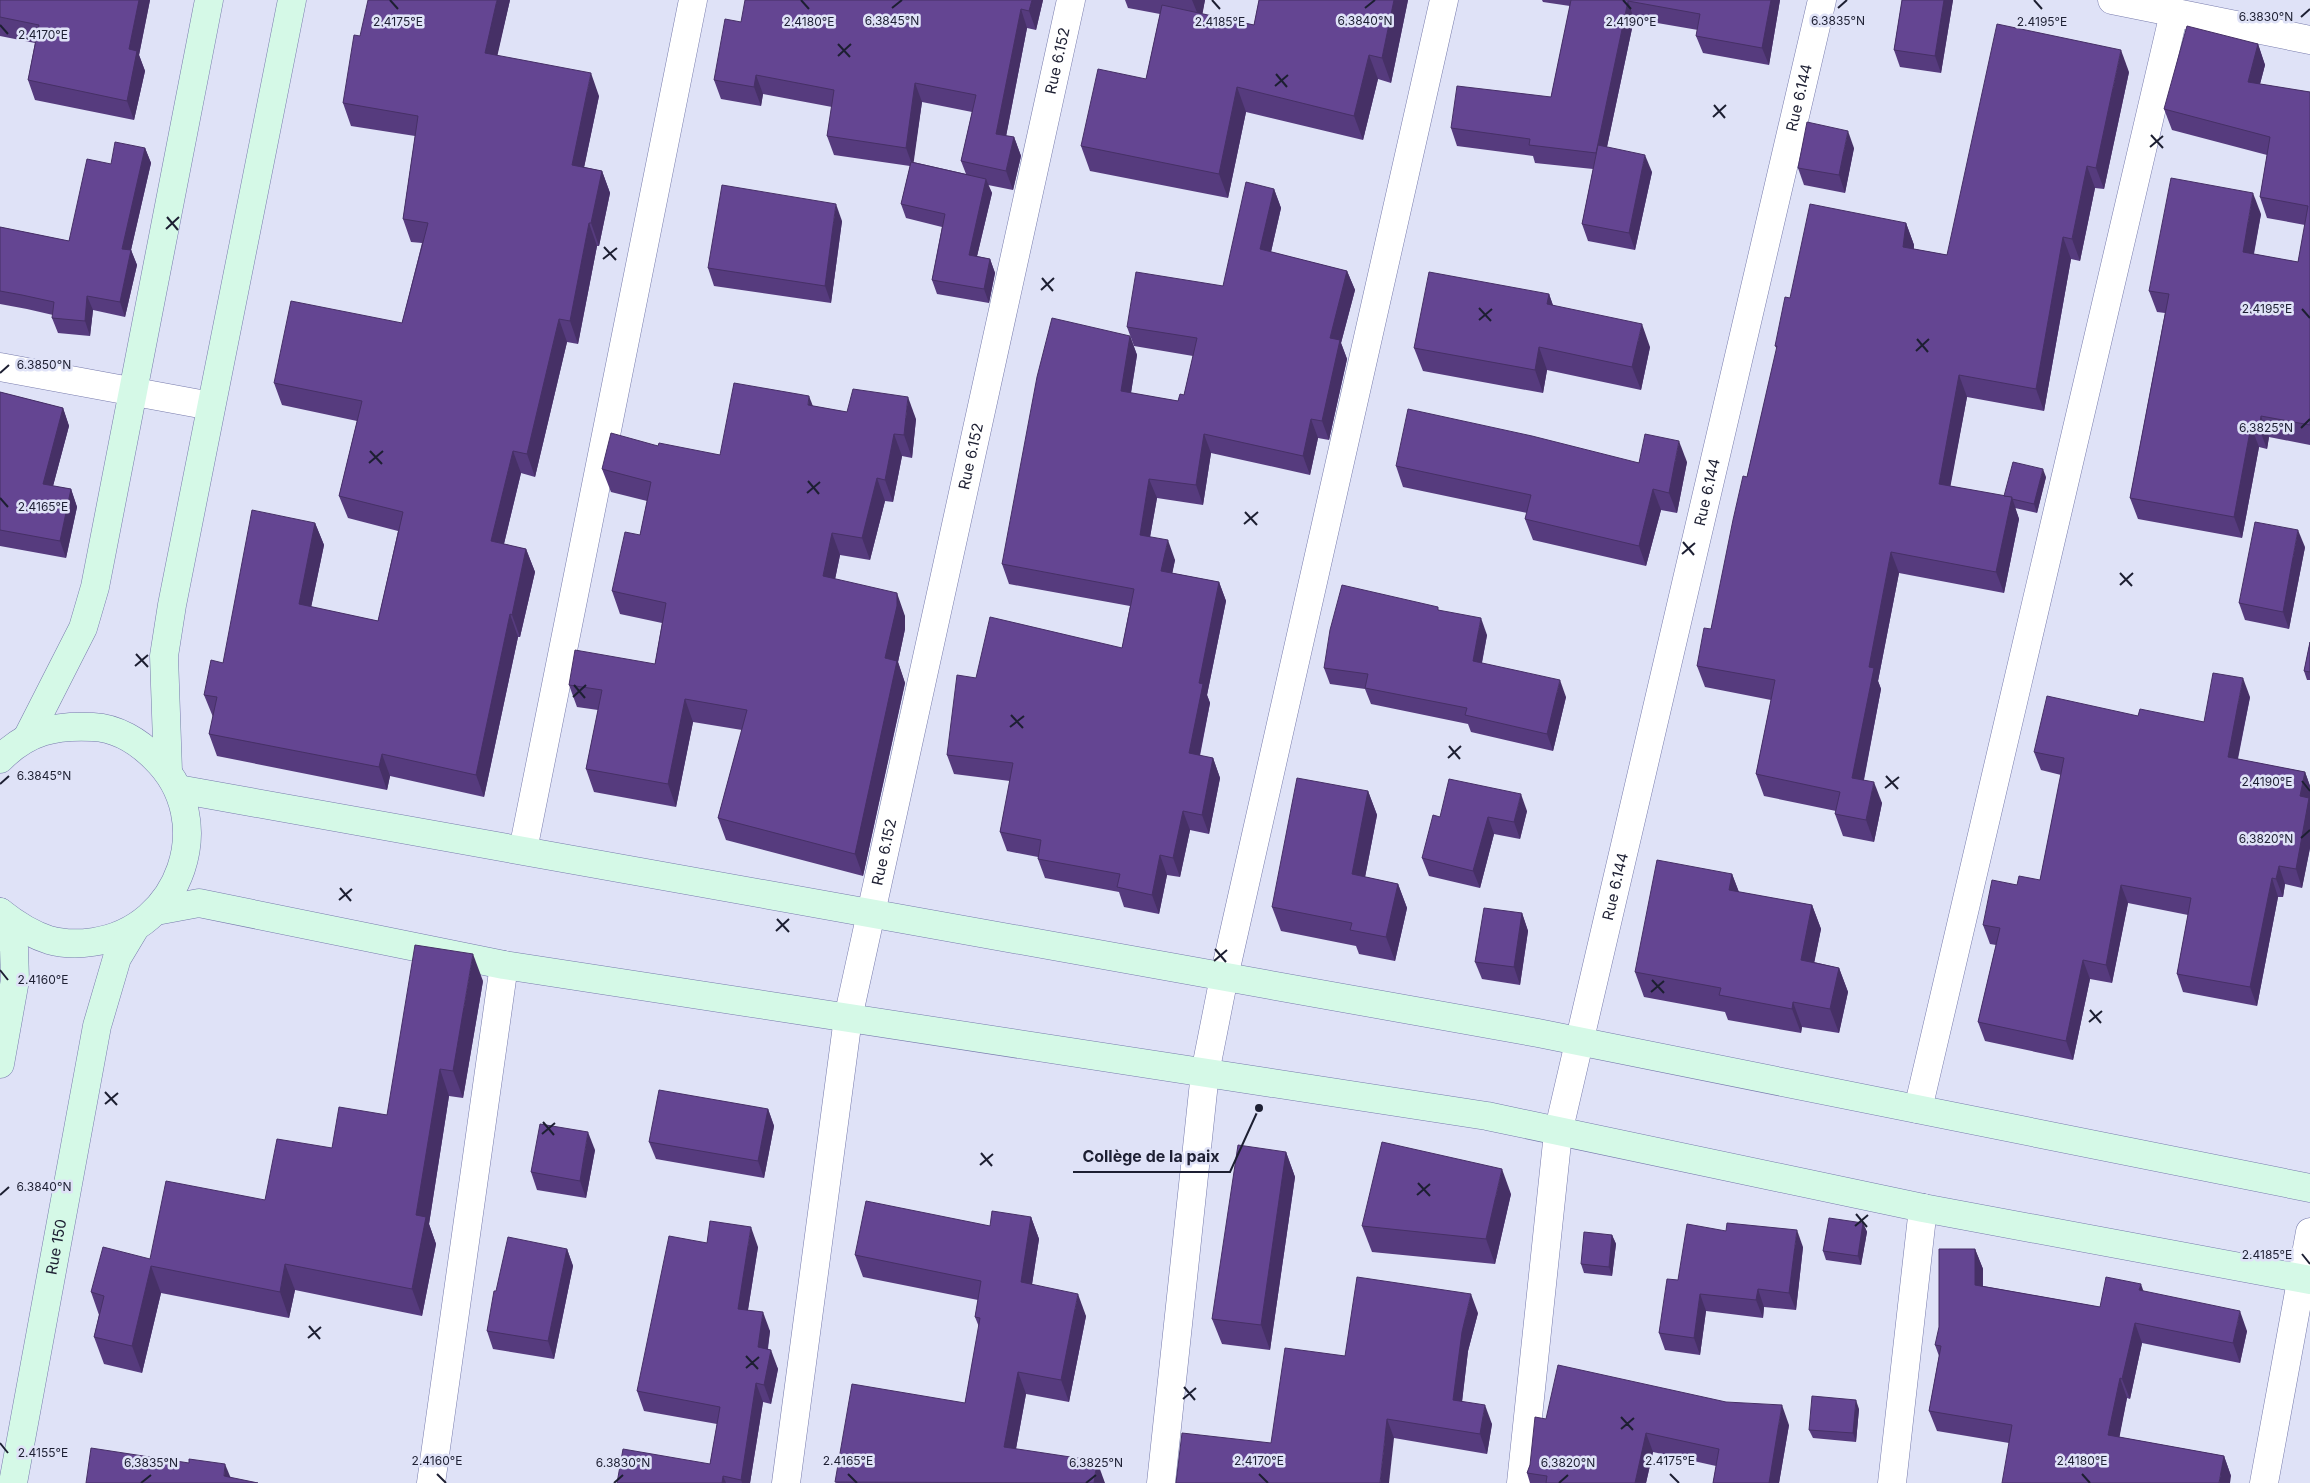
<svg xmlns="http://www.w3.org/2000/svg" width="2310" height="1483" font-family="Inter,sans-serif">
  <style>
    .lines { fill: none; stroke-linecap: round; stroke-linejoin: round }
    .minor-casing { stroke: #777bac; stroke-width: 29 }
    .secondary-casing { stroke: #777bac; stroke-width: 29 }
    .minor { stroke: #fff; stroke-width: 28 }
    .secondary { stroke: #d5f9e7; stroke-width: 28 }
    .wall { fill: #563b7e; fill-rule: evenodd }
    .shaded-wall { fill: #463066 }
    .building { fill: #644592; stroke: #463066 }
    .ticks { fill: none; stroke: #1d1f32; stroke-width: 2 }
    .labels { text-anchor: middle; stroke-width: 5; stroke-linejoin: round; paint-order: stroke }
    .street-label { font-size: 15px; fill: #1d1f32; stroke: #dfe2f7 }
    .ticks-label { font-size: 12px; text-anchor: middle; fill: #1d1f32; stroke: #dfe2f7; stroke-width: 5; stroke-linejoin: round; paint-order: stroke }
    .leader { fill: none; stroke: #1d1f32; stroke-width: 2 }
    .callout-dot { fill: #1d1f32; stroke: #dfe2f7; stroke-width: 2 }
    .callout-label { font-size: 16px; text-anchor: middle; font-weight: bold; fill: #1d1f32; stroke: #dfe2f7; stroke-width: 5; stroke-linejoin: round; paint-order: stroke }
  </style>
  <rect width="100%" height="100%" fill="#dfe2f7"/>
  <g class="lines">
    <defs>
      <g id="minor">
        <path d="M 2112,0 L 2310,40"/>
        <path d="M 0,367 L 211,406"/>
        <path d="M 523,850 L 693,0"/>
        <path d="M 1918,1109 L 2174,13"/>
        <path d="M 431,1483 L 504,965"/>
        <path id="s1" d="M 786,1483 L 848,1018 L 1071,0"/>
        <path d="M 1161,1483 L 1205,1073 L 1224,977 L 1444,0"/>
        <path id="s2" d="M 1521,1483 L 1558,1133 L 1822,0"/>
        <path d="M 1892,1483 L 1923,1208"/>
        <path d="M 2264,1483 L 2310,1232"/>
      </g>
      <g id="secondary">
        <path d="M 27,738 L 83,628 L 95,587 L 209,0"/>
        <path d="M 0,759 C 28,731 55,725 93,727 C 117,728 139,742 155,758 C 219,820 181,930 93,942 C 79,944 63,944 49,940 C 30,934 15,924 0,912"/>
        <path d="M 168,771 L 164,656 L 172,605 L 292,0"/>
        <path d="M 178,789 L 1538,1033 L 2310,1188"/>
        <path d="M 156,911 L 199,903 L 504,965 L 1487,1116 L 1923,1208 L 2310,1280"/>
        <path d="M 0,912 L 14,948 L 15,980 L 0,1064"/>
        <path id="s3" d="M 13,1483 L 97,1026 L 117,958 L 135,928"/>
      </g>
    </defs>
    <use href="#minor" class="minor-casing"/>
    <use href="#secondary" class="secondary-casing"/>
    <use href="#minor" class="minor"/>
    <use href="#secondary" class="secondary"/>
  </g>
  <g class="wall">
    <path d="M 0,0 L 150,0 L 139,55 L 145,71 L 134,120 L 35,100 L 28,80 L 35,43 L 0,36 Z"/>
    <path d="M 510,0 L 497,55 L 599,96 L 584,167 L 602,171 L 610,193 L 599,246 L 597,246 L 578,344 L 567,342 L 535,477 L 521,473 L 504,544 L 526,549 L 535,572 L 520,637 L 518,637 L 484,797 L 390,776 L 387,790 L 217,756 L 209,734 L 213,717 L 204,695 L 223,663 L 315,523 L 324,545 L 311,607 L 378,621 L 398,531 L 348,518 L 339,496 L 357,421 L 282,405 L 274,383 L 402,323 L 422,243 L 411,242 L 403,219 L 415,136 L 351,126 L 343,103 L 360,36 Z"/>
    <path d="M 1043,0 L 1036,30 L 1027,28 L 1006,136 L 1014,137 L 1021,156 L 1013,190 L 988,185 L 992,193 L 977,256 L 990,259 L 995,273 L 989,303 L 937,294 L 932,280 L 942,227 L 906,218 L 901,204 L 910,166 L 834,155 L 827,136 L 832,107 L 763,94 L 761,106 L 721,99 L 714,80 L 741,22 ZM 922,102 L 972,112 L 961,161 L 966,174 L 913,162 Z"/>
    <path d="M 1125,0 L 1205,0 L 1202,14 L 1254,25 L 1259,0 L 1408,0 L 1391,83 L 1378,79 L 1363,140 L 1246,112 L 1228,198 L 1090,171 L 1081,146 L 1146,79 L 1160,14 L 1128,8 Z"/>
    <path d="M 1542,0 L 1780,0 L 1769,65 L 1703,53 L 1696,36 L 1698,30 L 1634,19 L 1607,147 L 1652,172 L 1635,250 L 1588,241 L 1582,224 L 1593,169 L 1535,163 L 1533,156 L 1457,146 L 1451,128 L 1551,97 L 1570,6 L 1543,2 Z"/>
    <path d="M 1902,0 L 1953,0 L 1941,73 L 1900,67 L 1894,50 Z"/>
    <path d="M 2258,44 L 2265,65 L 2260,84 L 2310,92 L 2310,445 L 2269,437 L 2267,449 L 2259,447 L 2242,538 L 2138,519 L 2130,498 L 2165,313 L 2157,312 L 2149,291 L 2261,214 L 2254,254 L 2298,262 L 2305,225 L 2267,218 L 2260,197 L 2267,155 L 2172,130 L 2164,109 Z"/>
    <path d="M 2129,72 L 2104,189 L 2095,188 L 2080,261 L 2071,259 L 2044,411 L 1967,397 L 1950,486 L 2004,496 L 2046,477 L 2037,513 L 2015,508 L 2019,519 L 2004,593 L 1899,573 L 1878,681 L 1881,689 L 1864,780 L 1882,803 L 1874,842 L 1843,836 L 1835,814 L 1836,811 L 1764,796 L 1756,774 L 1771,700 L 1705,687 L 1697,666 L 1711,629 L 1777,349 L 1775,346 L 1790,298 L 1906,223 L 1914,245 L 1914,249 L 1947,255 Z"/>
    <path d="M 145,148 L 151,163 L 131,250 L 137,265 L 125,317 L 93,310 L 90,336 L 58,333 L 52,318 L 53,315 L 27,309 L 0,304 L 0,227 L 69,241 L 111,164 Z"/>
    <path d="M 1854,148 L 1845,193 L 1804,185 L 1798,168 Z"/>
    <path d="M 1274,189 L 1281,208 L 1271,252 L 1347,271 L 1355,290 L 1341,343 L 1347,359 L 1329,440 L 1318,438 L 1310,475 L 1211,453 L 1203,505 L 1157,498 L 1150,537 L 1175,560 L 1172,573 L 1219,582 L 1226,601 L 1207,695 L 1210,703 L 1200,756 L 1213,758 L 1220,778 L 1209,834 L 1190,830 L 1180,877 L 1167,875 L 1159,914 L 1124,907 L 1119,892 L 1045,878 L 1038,859 L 1038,857 L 1007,851 L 1000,832 L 1010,781 L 954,774 L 947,755 L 976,678 L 1122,648 L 1130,606 L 1009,584 L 1002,564 L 1130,336 L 1137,355 L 1131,393 L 1178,401 L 1184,395 L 1193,356 L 1134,346 L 1127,327 L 1223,286 Z"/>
    <path d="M 842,221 L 831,303 L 714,286 L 708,268 Z"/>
    <path d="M 1549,294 L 1553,305 L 1650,347 L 1641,390 L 1547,370 L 1543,393 L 1423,371 L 1414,348 Z"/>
    <path d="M 0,392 L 63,408 L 69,426 L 53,486 L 71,489 L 77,507 L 66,558 L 0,546 Z"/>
    <path d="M 813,406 L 847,412 L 916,419 L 912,458 L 902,456 L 893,502 L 885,501 L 870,560 L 840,555 L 835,579 L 905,616 L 905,629 L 898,662 L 905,683 L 863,876 L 726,840 L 718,818 L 742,730 L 693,722 L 676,807 L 594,792 L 586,769 L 598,710 L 577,707 L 569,685 L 655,664 L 662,623 L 620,614 L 612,591 L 640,535 L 647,501 L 611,492 L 602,469 L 658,446 L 720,455 Z"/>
    <path d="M 1687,462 L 1677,513 L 1661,510 L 1646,566 L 1533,540 L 1525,519 L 1527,513 L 1403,487 L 1396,466 Z"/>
    <path d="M 2305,547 L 2289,629 L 2245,620 L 2239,603 Z"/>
    <path d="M 1439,610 L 1487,635 L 1482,663 L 1566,697 L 1553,751 L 1471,732 L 1468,724 L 1371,704 L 1365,689 L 1330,684 L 1324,668 Z"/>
    <path d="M 2310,642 L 2310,680 L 2307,680 L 2304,671 Z"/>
    <path d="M 2250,697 L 2238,759 L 2305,772 L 2310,786 L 2310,848 L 2302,888 L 2285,884 L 2283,897 L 2278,897 L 2257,1006 L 2183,992 L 2177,974 L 2188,915 L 2128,903 L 2112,983 L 2090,979 L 2073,1060 L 1985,1041 L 1978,1022 L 1996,945 L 1990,944 L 1983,925 L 2017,885 L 2040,880 L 2061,775 L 2041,770 L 2034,752 L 2138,716 L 2204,722 Z"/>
    <path d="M 1368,791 L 1377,815 L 1365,877 L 1398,884 L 1407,908 L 1395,961 L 1359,954 L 1356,946 L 1281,931 L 1272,907 Z"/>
    <path d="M 1527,811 L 1520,839 L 1494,834 L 1480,888 L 1429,876 L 1422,858 L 1440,817 Z"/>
    <path d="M 1732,874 L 1739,892 L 1812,905 L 1821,929 L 1814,962 L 1839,968 L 1848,992 L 1839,1033 L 1802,1027 L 1801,1033 L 1728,1020 L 1725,1012 L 1644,997 L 1635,972 Z"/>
    <path d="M 1522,913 L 1528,931 L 1520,985 L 1482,979 L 1475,962 Z"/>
    <path d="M 483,981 L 463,1098 L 449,1096 L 429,1224 L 436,1244 L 422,1316 L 295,1290 L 289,1318 L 161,1293 L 142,1373 L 104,1364 L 94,1337 L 99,1315 L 91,1292 L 150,1259 L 265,1200 L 332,1148 L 387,1115 Z"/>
    <path d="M 768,1109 L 774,1126 L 764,1178 L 656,1159 L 649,1142 Z"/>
    <path d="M 595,1150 L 586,1198 L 537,1190 L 531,1172 Z"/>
    <path d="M 1286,1152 L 1295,1177 L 1270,1350 L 1222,1344 L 1212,1319 Z"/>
    <path d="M 1511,1194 L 1495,1264 L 1372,1252 L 1362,1226 Z"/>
    <path d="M 1031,1217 L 1039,1239 L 1032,1284 L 1086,1316 L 1069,1402 L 1026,1394 L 1016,1449 L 1105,1483 L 835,1483 L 965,1403 L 979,1327 L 975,1317 L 978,1300 L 863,1277 L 855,1255 Z"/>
    <path d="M 1863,1223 L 1867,1232 L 1861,1265 L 1826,1260 L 1823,1251 Z"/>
    <path d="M 1612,1235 L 1616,1244 L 1612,1276 L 1584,1273 L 1581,1264 Z"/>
    <path d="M 707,1243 L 758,1247 L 748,1310 L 770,1331 L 768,1349 L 778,1369 L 771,1404 L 763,1402 L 750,1483 L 617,1483 L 710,1464 L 717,1424 L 644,1411 L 637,1391 Z"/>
    <path d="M 1803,1247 L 1796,1310 L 1764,1307 L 1763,1318 L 1706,1311 L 1700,1355 L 1665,1350 L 1659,1333 L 1678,1280 Z"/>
    <path d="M 567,1249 L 573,1266 L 554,1359 L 493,1349 L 487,1331 L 496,1291 Z"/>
    <path d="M 1975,1249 L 1983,1269 L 1983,1286 L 2100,1307 L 2143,1291 L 2247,1331 L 2240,1363 L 2142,1343 L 2130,1399 L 2127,1398 L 2119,1437 L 2224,1456 L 2231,1476 L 2009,1443 L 1937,1431 L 1929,1411 L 1939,1356 L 1935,1345 Z"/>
    <path d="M 1478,1313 L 1468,1351 L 1462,1401 L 1492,1424 L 1487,1454 L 1394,1438 L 1271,1443 L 1345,1356 Z"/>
    <path d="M 1859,1409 L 1856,1442 L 1813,1438 L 1809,1430 Z"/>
    <path d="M 1546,1419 L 1789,1425 L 1779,1483 L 1713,1483 L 1716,1466 L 1653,1452 L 1646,1483 L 1530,1483 L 1527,1473 Z"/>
  </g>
  <g class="shaded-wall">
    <path d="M 139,0 L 150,0 L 139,55 L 145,71 L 134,120 L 127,101 L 129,49 Z"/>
    <path d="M 497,0 L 510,0 L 493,75 L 485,53 Z"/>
    <path d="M 1032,0 L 1043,0 L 1036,30 L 1029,11 Z"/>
    <path d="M 1192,0 L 1205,0 L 1201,22 Z"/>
    <path d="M 1394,0 L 1408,0 L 1391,83 L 1382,58 Z"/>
    <path d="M 1771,0 L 1780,0 L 1769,65 L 1762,48 Z"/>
    <path d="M 1944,0 L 1953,0 L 1941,73 L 1935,56 Z"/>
    <path d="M 1628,1 L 1634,19 L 1602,170 L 1596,153 Z"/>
    <path d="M 1021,9 L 1027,28 L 1003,152 L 996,134 Z"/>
    <path d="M 2258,44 L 2265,65 L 2255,103 L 2248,82 Z"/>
    <path d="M 2121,50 L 2129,72 L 2104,189 L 2096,168 Z"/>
    <path d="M 1369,55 L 1378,79 L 1363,140 L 1354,116 Z"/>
    <path d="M 591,73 L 599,96 L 580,187 L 572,165 Z"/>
    <path d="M 756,75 L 763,94 L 761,106 L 754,87 Z"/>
    <path d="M 915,83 L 922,102 L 913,167 L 906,148 Z"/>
    <path d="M 1237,87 L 1246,112 L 1228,198 L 1219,174 Z"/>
    <path d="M 1848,131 L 1854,148 L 1845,193 L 1839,175 Z"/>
    <path d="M 1014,137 L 1021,156 L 1013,190 L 1006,171 Z"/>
    <path d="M 145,148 L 151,163 L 128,263 L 122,249 Z"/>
    <path d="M 1645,155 L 1652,172 L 1635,250 L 1629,233 Z"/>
    <path d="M 2087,166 L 2095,188 L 2080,261 L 2072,239 Z"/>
    <path d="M 602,171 L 610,193 L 599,246 L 591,223 Z"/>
    <path d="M 986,179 L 992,193 L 974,269 L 969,255 Z"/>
    <path d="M 1274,189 L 1281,208 L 1267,269 L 1260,249 Z"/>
    <path d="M 2253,193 L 2261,214 L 2250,273 L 2243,252 Z"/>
    <path d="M 836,204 L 842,221 L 831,303 L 825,286 Z"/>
    <path d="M 589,223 L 597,246 L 578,344 L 570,321 Z"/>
    <path d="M 1906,223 L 1914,245 L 1910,269 L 1903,247 Z"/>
    <path d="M 2063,237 L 2071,259 L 2044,411 L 2036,389 Z"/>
    <path d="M 131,250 L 137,265 L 125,317 L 120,302 Z"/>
    <path d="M 990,259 L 995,273 L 989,303 L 984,289 Z"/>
    <path d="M 1347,271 L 1355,290 L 1341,343 L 1347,359 L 1329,440 L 1322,421 L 1330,338 Z"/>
    <path d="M 1549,294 L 1557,318 L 1547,304 Z"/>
    <path d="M 87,296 L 93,310 L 90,336 L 85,321 Z"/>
    <path d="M 559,319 L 567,342 L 535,477 L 527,454 Z"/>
    <path d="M 1642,324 L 1650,347 L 1641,390 L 1632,367 Z"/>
    <path d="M 1130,336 L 1137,355 L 1128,411 L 1121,391 Z"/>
    <path d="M 1539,347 L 1547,370 L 1543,393 L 1535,370 Z"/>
    <path d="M 1959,375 L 1967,397 L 1947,505 L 1939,484 Z"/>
    <path d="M 809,396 L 818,419 L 808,405 Z"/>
    <path d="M 908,397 L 916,419 L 912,458 L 904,435 Z"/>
    <path d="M 63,408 L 69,426 L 49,501 L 43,484 Z"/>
    <path d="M 2261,416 L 2269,437 L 2267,449 L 2259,428 Z"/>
    <path d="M 1311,419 L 1318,438 L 1310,475 L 1303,456 Z"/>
    <path d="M 2251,426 L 2259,447 L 2242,538 L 2234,517 Z"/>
    <path d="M 894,434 L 902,456 L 893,502 L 885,480 Z"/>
    <path d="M 1204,434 L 1211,453 L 1203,505 L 1196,485 Z"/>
    <path d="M 1679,441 L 1687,462 L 1677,513 L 1669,493 Z"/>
    <path d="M 513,451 L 521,473 L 499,564 L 491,541 Z"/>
    <path d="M 2043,469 L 2046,477 L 2037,513 L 2034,504 Z"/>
    <path d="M 877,478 L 885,501 L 870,560 L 862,538 Z"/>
    <path d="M 1149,479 L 1157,498 L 1147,554 L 1140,535 Z"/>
    <path d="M 71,489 L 77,507 L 66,558 L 60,541 Z"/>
    <path d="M 1653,489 L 1661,510 L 1646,566 L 1639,546 Z"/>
    <path d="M 2012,497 L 2019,519 L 2004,593 L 1996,572 Z"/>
    <path d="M 315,523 L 324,545 L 307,627 L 299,604 Z"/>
    <path d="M 2298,530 L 2305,547 L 2289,629 L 2283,612 Z"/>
    <path d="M 832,533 L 840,555 L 831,599 L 823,576 Z"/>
    <path d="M 1168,540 L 1175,560 L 1169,590 L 1161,571 Z"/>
    <path d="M 526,549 L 535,572 L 520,637 L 512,615 Z"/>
    <path d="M 1891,552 L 1899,573 L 1878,681 L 1881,689 L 1860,799 L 1852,778 L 1869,667 Z"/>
    <path d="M 1219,582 L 1226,601 L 1207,695 L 1210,703 L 1196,773 L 1189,753 L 1199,683 Z"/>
    <path d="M 897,593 L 905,616 L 905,629 L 898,662 L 905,683 L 863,876 L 855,854 L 885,658 Z"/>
    <path d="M 510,614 L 518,637 L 484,797 L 476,775 Z"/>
    <path d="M 1481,618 L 1487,635 L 1479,677 L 1473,661 Z"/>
    <path d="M 2243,678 L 2250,697 L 2234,776 L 2228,757 Z"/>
    <path d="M 1560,680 L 1566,697 L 1553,751 L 1547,734 Z"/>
    <path d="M 685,699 L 693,722 L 676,807 L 668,784 Z"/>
    <path d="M 382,754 L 390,776 L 387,790 L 379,767 Z"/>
    <path d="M 1213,758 L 1220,778 L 1209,834 L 1202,815 Z"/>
    <path d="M 2305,772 L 2310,786 L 2310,848 L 2302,888 L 2296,869 L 2300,796 Z"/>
    <path d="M 1874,782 L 1882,803 L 1874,842 L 1866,820 Z"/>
    <path d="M 1368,791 L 1377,815 L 1361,898 L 1352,874 Z"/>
    <path d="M 1521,794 L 1527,811 L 1520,839 L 1514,822 Z"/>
    <path d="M 1183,811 L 1190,830 L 1180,877 L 1173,858 Z"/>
    <path d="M 1488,817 L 1494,834 L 1480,888 L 1473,871 Z"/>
    <path d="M 1160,855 L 1167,875 L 1159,914 L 1152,895 Z"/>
    <path d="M 2279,866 L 2285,884 L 2283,897 L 2276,879 Z"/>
    <path d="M 1732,874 L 1741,898 L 1729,890 Z"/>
    <path d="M 2272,878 L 2278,897 L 2257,1006 L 2250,987 Z"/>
    <path d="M 1398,884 L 1407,908 L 1395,961 L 1386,937 Z"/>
    <path d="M 2121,885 L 2128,903 L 2112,983 L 2106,965 Z"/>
    <path d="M 1812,905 L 1821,929 L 1810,984 L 1801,960 Z"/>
    <path d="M 1522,913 L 1528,931 L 1520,985 L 1514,967 Z"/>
    <path d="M 473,954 L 483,981 L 463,1098 L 453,1071 Z"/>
    <path d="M 2083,960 L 2090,979 L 2073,1060 L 2066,1041 Z"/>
    <path d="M 1839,968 L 1848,992 L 1839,1033 L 1830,1009 Z"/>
    <path d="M 1793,1002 L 1802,1027 L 1801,1033 L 1792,1009 Z"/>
    <path d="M 440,1069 L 449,1096 L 429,1224 L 436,1244 L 422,1316 L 412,1289 L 416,1215 Z"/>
    <path d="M 768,1109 L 774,1126 L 764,1178 L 758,1161 Z"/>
    <path d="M 588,1132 L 595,1150 L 586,1198 L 580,1181 Z"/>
    <path d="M 1286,1152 L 1295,1177 L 1270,1350 L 1261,1325 Z"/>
    <path d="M 1502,1169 L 1511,1194 L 1495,1264 L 1486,1239 Z"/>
    <path d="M 1031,1217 L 1039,1239 L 1029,1304 L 1021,1282 Z"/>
    <path d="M 1863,1223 L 1867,1232 L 1861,1265 L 1858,1256 Z"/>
    <path d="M 751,1227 L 758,1247 L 745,1328 L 738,1309 Z"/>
    <path d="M 1797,1230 L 1803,1247 L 1796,1310 L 1789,1293 Z"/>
    <path d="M 1612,1235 L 1616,1244 L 1612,1276 L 1609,1267 Z"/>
    <path d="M 567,1249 L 573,1266 L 554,1359 L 548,1341 Z"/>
    <path d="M 1975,1249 L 1983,1269 L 1982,1305 L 1975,1285 Z"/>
    <path d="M 285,1264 L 295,1290 L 289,1318 L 280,1292 Z"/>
    <path d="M 151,1266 L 161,1293 L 142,1373 L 132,1346 Z"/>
    <path d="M 2141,1284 L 2148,1304 L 2139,1290 Z"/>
    <path d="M 1758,1289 L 1764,1307 L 1763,1318 L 1756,1300 Z"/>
    <path d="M 1078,1294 L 1086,1316 L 1069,1402 L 1061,1380 Z"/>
    <path d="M 1471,1294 L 1478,1313 L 1468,1351 L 1460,1419 L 1453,1400 L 1462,1332 Z"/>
    <path d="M 1700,1294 L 1706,1311 L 1700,1355 L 1694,1338 Z"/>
    <path d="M 2240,1311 L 2247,1331 L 2240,1363 L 2233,1343 Z"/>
    <path d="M 763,1312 L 770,1331 L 765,1366 L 758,1347 Z"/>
    <path d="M 2135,1323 L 2142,1343 L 2130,1399 L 2122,1379 Z"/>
    <path d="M 771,1350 L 778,1369 L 771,1404 L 764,1385 Z"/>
    <path d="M 1018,1372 L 1026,1394 L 1012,1470 L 1004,1447 Z"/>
    <path d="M 2120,1378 L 2127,1398 L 2116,1455 L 2108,1435 Z"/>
    <path d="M 756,1383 L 763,1402 L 750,1483 L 742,1483 L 741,1480 Z"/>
    <path d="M 1856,1400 L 1859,1409 L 1856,1442 L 1853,1433 Z"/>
    <path d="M 1485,1405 L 1492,1424 L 1487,1454 L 1480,1434 Z"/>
    <path d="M 1782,1405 L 1789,1425 L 1779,1483 L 1769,1483 Z"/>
    <path d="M 1387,1419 L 1394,1438 L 1389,1483 L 1380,1483 Z"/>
    <path d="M 1646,1433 L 1653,1452 L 1646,1483 L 1635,1483 Z"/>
    <path d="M 2224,1456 L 2231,1476 L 2230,1483 L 2219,1483 Z"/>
    <path d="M 1097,1461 L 1105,1483 L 1094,1483 Z"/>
    <path d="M 225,1464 L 232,1481 L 224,1476 Z"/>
    <path d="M 723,1476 L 726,1483 L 722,1483 Z"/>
  </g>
  <g class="building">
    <path d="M 0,0 L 139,0 L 129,49 L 137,51 L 127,101 L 28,80 L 39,25 L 0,17 Z"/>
    <path d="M 368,0 L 497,0 L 485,53 L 591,73 L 572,165 L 602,171 L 591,223 L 589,223 L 570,321 L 559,319 L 527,454 L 513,451 L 491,541 L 526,549 L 512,615 L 510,614 L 476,775 L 382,754 L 379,767 L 209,734 L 217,697 L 204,695 L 211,660 L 223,663 L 252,510 L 315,523 L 299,604 L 378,621 L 403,512 L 339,496 L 362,401 L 274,383 L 291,301 L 402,323 L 428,223 L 403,219 L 418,116 L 343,103 L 354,35 L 360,36 Z"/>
    <path d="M 745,0 L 1032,0 L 1029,11 L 1021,9 L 996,134 L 1014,137 L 1006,171 L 961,161 L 976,95 L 915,83 L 906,148 L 827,136 L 834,90 L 756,75 L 754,87 L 714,80 L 725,19 L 741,22 Z"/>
    <path d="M 1259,0 L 1394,0 L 1382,58 L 1369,55 L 1354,116 L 1237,87 L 1219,174 L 1081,146 L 1098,69 L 1146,79 L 1162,5 L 1254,25 Z"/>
    <path d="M 1571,0 L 1771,0 L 1762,48 L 1696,36 L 1700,14 L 1628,1 L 1596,153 L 1529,145 L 1530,139 L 1451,128 L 1457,86 L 1551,97 Z"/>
    <path d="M 1902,0 L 1944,0 L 1935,56 L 1894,50 Z"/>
    <path d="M 1997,24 L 2121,50 L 2096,168 L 2087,166 L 2072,239 L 2063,237 L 2036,389 L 1959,375 L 1939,484 L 2012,497 L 1996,572 L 1891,552 L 1869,667 L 1874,668 L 1852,778 L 1874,782 L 1866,820 L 1835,814 L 1840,792 L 1756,774 L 1775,680 L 1697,666 L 1704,628 L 1711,629 L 1733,520 L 1743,476 L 1747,477 L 1777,346 L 1775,346 L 1785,297 L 1790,298 L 1810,204 L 1906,223 L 1903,247 L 1947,255 Z"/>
    <path d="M 2187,26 L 2258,44 L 2248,82 L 2310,92 L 2310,425 L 2261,416 L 2259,428 L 2251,426 L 2234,517 L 2130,498 L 2169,294 L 2149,291 L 2171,178 L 2253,193 L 2243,252 L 2298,262 L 2308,206 L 2260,197 L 2270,137 L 2164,109 Z"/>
    <path d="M 1807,122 L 1848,131 L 1839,175 L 1798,168 Z"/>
    <path d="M 115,142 L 145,148 L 122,249 L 131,250 L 120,302 L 87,296 L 85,321 L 52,318 L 54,302 L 22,295 L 0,291 L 0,227 L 69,241 L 87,159 L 111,164 Z"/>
    <path d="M 1598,145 L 1645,155 L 1629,233 L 1582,224 Z"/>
    <path d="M 911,162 L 986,179 L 969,255 L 990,259 L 984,289 L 932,280 L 945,214 L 901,204 Z"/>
    <path d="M 1246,182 L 1274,189 L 1260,249 L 1347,271 L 1330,338 L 1340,340 L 1322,421 L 1311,419 L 1303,456 L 1204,434 L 1196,485 L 1149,479 L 1140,535 L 1168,540 L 1161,571 L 1219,582 L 1199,683 L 1203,684 L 1189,753 L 1213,758 L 1202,815 L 1183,811 L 1173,858 L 1160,855 L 1152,895 L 1117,887 L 1120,874 L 1038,859 L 1041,840 L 1000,832 L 1013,763 L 947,755 L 957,675 L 976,678 L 990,617 L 1122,648 L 1134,589 L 1002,564 L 1037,377 L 1052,318 L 1130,336 L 1121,391 L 1178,401 L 1180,394 L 1184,395 L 1197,338 L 1127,327 L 1136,272 L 1223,286 Z"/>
    <path d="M 722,185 L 836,204 L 825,286 L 708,268 Z"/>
    <path d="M 1429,272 L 1549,294 L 1547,304 L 1642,324 L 1632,367 L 1539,347 L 1535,370 L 1414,348 Z"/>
    <path d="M 734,383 L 809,396 L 808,405 L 847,412 L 853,389 L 908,397 L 904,435 L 894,434 L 885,480 L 877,478 L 862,538 L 832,533 L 823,576 L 897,593 L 897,606 L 885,658 L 897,661 L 855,854 L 718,818 L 747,710 L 685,699 L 668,784 L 586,769 L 602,690 L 569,685 L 575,650 L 655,664 L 666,603 L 612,591 L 625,532 L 640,535 L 651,482 L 602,469 L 611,433 L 658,446 L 659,443 L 720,455 Z"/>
    <path d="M 0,392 L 63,408 L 43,484 L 71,489 L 60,541 L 0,530 Z"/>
    <path d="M 1408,409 L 1532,436 L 1639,463 L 1645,434 L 1679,441 L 1669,493 L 1653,489 L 1639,546 L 1525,519 L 1531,495 L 1396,466 Z"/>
    <path d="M 2013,462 L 2043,469 L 2034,504 L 2012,499 L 2012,497 L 2004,496 Z"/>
    <path d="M 2255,522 L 2298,530 L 2283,612 L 2239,603 Z"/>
    <path d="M 1342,585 L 1438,607 L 1438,610 L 1481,618 L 1473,661 L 1560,680 L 1547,734 L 1465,715 L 1467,708 L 1365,688 L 1368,674 L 1324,668 L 1330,630 Z"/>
    <path d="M 2310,642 L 2310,672 L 2304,671 Z"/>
    <path d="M 2213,673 L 2243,678 L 2228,757 L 2305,772 L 2300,796 L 2309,798 L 2296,869 L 2279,866 L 2276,879 L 2272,878 L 2250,987 L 2177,974 L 2191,898 L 2121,885 L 2106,965 L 2083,960 L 2066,1041 L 1978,1022 L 2000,928 L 1983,925 L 1992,880 L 2017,885 L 2019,876 L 2040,880 L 2064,758 L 2034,752 L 2047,696 L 2138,716 L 2140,709 L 2204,722 Z"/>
    <path d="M 1297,778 L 1368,791 L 1352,874 L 1398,884 L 1386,937 L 1350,930 L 1352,923 L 1272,907 Z"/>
    <path d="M 1449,779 L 1521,794 L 1514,822 L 1488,817 L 1473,871 L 1422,858 L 1433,815 L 1440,817 Z"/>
    <path d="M 1657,860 L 1732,874 L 1729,890 L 1812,905 L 1801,960 L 1839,968 L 1830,1009 L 1793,1002 L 1792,1009 L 1719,995 L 1721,988 L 1635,972 Z"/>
    <path d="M 1484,908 L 1522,913 L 1514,967 L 1475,962 Z"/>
    <path d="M 415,945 L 473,954 L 453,1071 L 440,1069 L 416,1215 L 426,1217 L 412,1289 L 285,1264 L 280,1292 L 151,1266 L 132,1346 L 94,1337 L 104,1296 L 91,1292 L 103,1247 L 150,1259 L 166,1181 L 265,1200 L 277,1139 L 332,1148 L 339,1107 L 387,1115 Z"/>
    <path d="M 659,1090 L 768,1109 L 758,1161 L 649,1142 Z"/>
    <path d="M 540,1124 L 588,1132 L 580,1181 L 531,1172 Z"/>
    <path d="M 1382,1142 L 1502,1169 L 1486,1239 L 1362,1226 Z"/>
    <path d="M 1238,1145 L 1286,1152 L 1261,1325 L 1212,1319 Z"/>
    <path d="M 866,1201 L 990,1226 L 992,1211 L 1031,1217 L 1021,1282 L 1078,1294 L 1061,1380 L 1018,1372 L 1004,1447 L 1097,1461 L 1094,1483 L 835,1482 L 852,1384 L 965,1403 L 980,1318 L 975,1317 L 981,1281 L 855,1255 Z"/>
    <path d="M 1829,1218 L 1863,1223 L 1858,1256 L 1823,1251 Z"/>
    <path d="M 710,1221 L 751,1227 L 738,1309 L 763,1312 L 758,1347 L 771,1350 L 764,1385 L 756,1383 L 741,1480 L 723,1476 L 722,1483 L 617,1483 L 623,1449 L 710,1464 L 720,1407 L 637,1391 L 669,1236 L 707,1243 Z"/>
    <path d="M 1727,1223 L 1797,1230 L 1789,1293 L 1758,1289 L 1756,1300 L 1700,1294 L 1694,1338 L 1659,1333 L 1667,1279 L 1678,1280 L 1687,1224 L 1726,1231 Z"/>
    <path d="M 1584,1232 L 1612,1235 L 1609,1267 L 1581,1264 Z"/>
    <path d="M 508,1237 L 567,1249 L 548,1341 L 487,1331 L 494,1291 L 496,1291 Z"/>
    <path d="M 1939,1249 L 1975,1249 L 1975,1285 L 2100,1307 L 2106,1277 L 2141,1284 L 2139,1290 L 2240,1311 L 2233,1343 L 2135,1323 L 2122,1379 L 2120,1378 L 2108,1435 L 2224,1456 L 2219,1483 L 2002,1483 L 2012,1425 L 1929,1411 L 1941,1346 L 1935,1345 L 1939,1327 Z"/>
    <path d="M 1357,1277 L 1471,1294 L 1462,1332 L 1453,1400 L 1485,1405 L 1480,1434 L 1387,1419 L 1380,1483 L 1176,1483 L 1182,1433 L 1271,1443 L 1285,1348 L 1345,1356 Z"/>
    <path d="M 1558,1365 L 1726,1402 L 1782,1405 L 1769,1483 L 1713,1483 L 1719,1449 L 1646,1433 L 1635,1483 L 1546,1483 L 1547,1476 L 1527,1473 L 1530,1465 L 1535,1417 L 1546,1419 Z"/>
    <path d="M 1812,1396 L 1856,1400 L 1853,1433 L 1809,1430 Z"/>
    <path d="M 91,1448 L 189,1463 L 189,1459 L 225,1464 L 224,1476 L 258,1483 L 86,1483 Z"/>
  </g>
  <path class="ticks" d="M 390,0 L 398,9M 801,0 L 809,9M 1212,0 L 1220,9M 1623,0 L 1631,9M 2034,0 L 2042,9M 892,8 L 902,0M 1365,8 L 1375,0M 1838,8 L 1847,0M 2301,17 L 2310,9M 0,25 L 8,34M 838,44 L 850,57M 838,56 L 851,44M 1276,74 L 1287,87M 1275,86 L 1288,75M 1714,105 L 1725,118M 1713,117 L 1726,105M 2151,135 L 2163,148M 2150,147 L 2163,136M 167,217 L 178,230M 166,229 L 179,217M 604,247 L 616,260M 603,259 L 617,248M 1042,278 L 1053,291M 1041,290 L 1054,278M 1479,308 L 1491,321M 2302,309 L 2310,318M 1479,320 L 1492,309M 1917,339 L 1928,352M 1916,351 L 1929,339M 0,373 L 9,365M 2301,428 L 2310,419M 370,451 L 382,464M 369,463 L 383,451M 808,481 L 819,494M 807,493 L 820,482M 0,498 L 8,507M 1245,512 L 1257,525M 1244,524 L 1258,512M 1683,542 L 1694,555M 1682,554 L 1695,543M 2120,573 L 2132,586M 2120,585 L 2133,573M 136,654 L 148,667M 135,666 L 148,655M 574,685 L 585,698M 573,697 L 586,685M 1011,715 L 1023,728M 1010,727 L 1024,716M 1449,746 L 1460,759M 1448,758 L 1461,746M 1886,776 L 1898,789M 2302,781 L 2310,791M 0,784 L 9,776M 1885,788 L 1899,777M 2301,838 L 2310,830M 340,888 L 351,901M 339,900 L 352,889M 777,919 L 789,932M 776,931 L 789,919M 1215,949 L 1226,962M 1214,961 L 1227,950M 0,970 L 8,980M 1652,980 L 1664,993M 1651,992 L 1664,981M 2090,1010 L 2101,1023M 2089,1022 L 2102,1011M 105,1092 L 117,1105M 105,1104 L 118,1093M 543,1122 L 554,1135M 542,1134 L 555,1123M 981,1153 L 992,1166M 980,1165 L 993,1154M 1418,1183 L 1430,1196M 0,1195 L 9,1187M 1417,1195 L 1430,1184M 1856,1214 L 1867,1227M 1855,1226 L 1868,1215M 2302,1254 L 2310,1264M 309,1326 L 320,1339M 308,1338 L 321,1327M 746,1356 L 758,1369M 746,1368 L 759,1357M 1184,1387 L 1195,1400M 1183,1399 L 1196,1388M 1621,1417 L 1633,1430M 1621,1429 L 1634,1418M 0,1443 L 8,1453M 437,1474 L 446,1483M 848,1474 L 857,1483M 1259,1474 L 1268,1483M 1670,1474 L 1679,1483M 2082,1474 L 2090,1483M 141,1483 L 151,1475M 614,1483 L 623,1475M 1086,1483 L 1096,1475M 1559,1483 L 1568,1475"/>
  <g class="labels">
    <g class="street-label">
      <text dy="5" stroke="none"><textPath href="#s1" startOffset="1449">Rue 6.152</textPath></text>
      <text dy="5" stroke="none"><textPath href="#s2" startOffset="1415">Rue 6.144</textPath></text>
      <text dy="5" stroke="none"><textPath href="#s1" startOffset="1044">Rue 6.152</textPath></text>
      <text dy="5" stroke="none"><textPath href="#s2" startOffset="1010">Rue 6.144</textPath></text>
      <text dy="5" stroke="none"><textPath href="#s1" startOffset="639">Rue 6.152</textPath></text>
      <text dy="5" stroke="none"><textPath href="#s2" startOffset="605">Rue 6.144</textPath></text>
      <text dy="5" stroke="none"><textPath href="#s3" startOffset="240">Rue 150</textPath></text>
    </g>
  </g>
  <g class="ticks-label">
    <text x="2266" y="21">6.3830°N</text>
    <text x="892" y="25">6.3845°N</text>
    <text x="1365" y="25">6.3840°N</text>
    <text x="1838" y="25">6.3835°N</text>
    <text x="398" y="26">2.4175°E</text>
    <text x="809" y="26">2.4180°E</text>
    <text x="1220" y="26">2.4185°E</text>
    <text x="1631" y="26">2.4190°E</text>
    <text x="2042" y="26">2.4195°E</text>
    <text x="43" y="39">2.4170°E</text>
    <text x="2267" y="313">2.4195°E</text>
    <text x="44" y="369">6.3850°N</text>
    <text x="2266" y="432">6.3825°N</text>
    <text x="43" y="511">2.4165°E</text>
    <text x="44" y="780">6.3845°N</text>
    <text x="2267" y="786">2.4190°E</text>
    <text x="2266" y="843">6.3820°N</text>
    <text x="43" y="984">2.4160°E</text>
    <text x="44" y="1191">6.3840°N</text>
    <text x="2267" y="1259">2.4185°E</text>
    <text x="43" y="1457">2.4155°E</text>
    <text x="437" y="1465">2.4160°E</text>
    <text x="848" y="1465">2.4165°E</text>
    <text x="1259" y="1465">2.4170°E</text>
    <text x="1670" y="1465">2.4175°E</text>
    <text x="2082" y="1465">2.4180°E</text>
    <text x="151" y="1467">6.3835°N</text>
    <text x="623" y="1467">6.3830°N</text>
    <text x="1096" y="1467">6.3825°N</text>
    <text x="1568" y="1467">6.3820°N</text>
  </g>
  <path class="leader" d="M1259 1108L1230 1172H1073"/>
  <circle class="callout-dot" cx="1259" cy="1108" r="5"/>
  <g class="callout-label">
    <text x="1151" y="1162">Collège de la paix</text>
  </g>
</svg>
